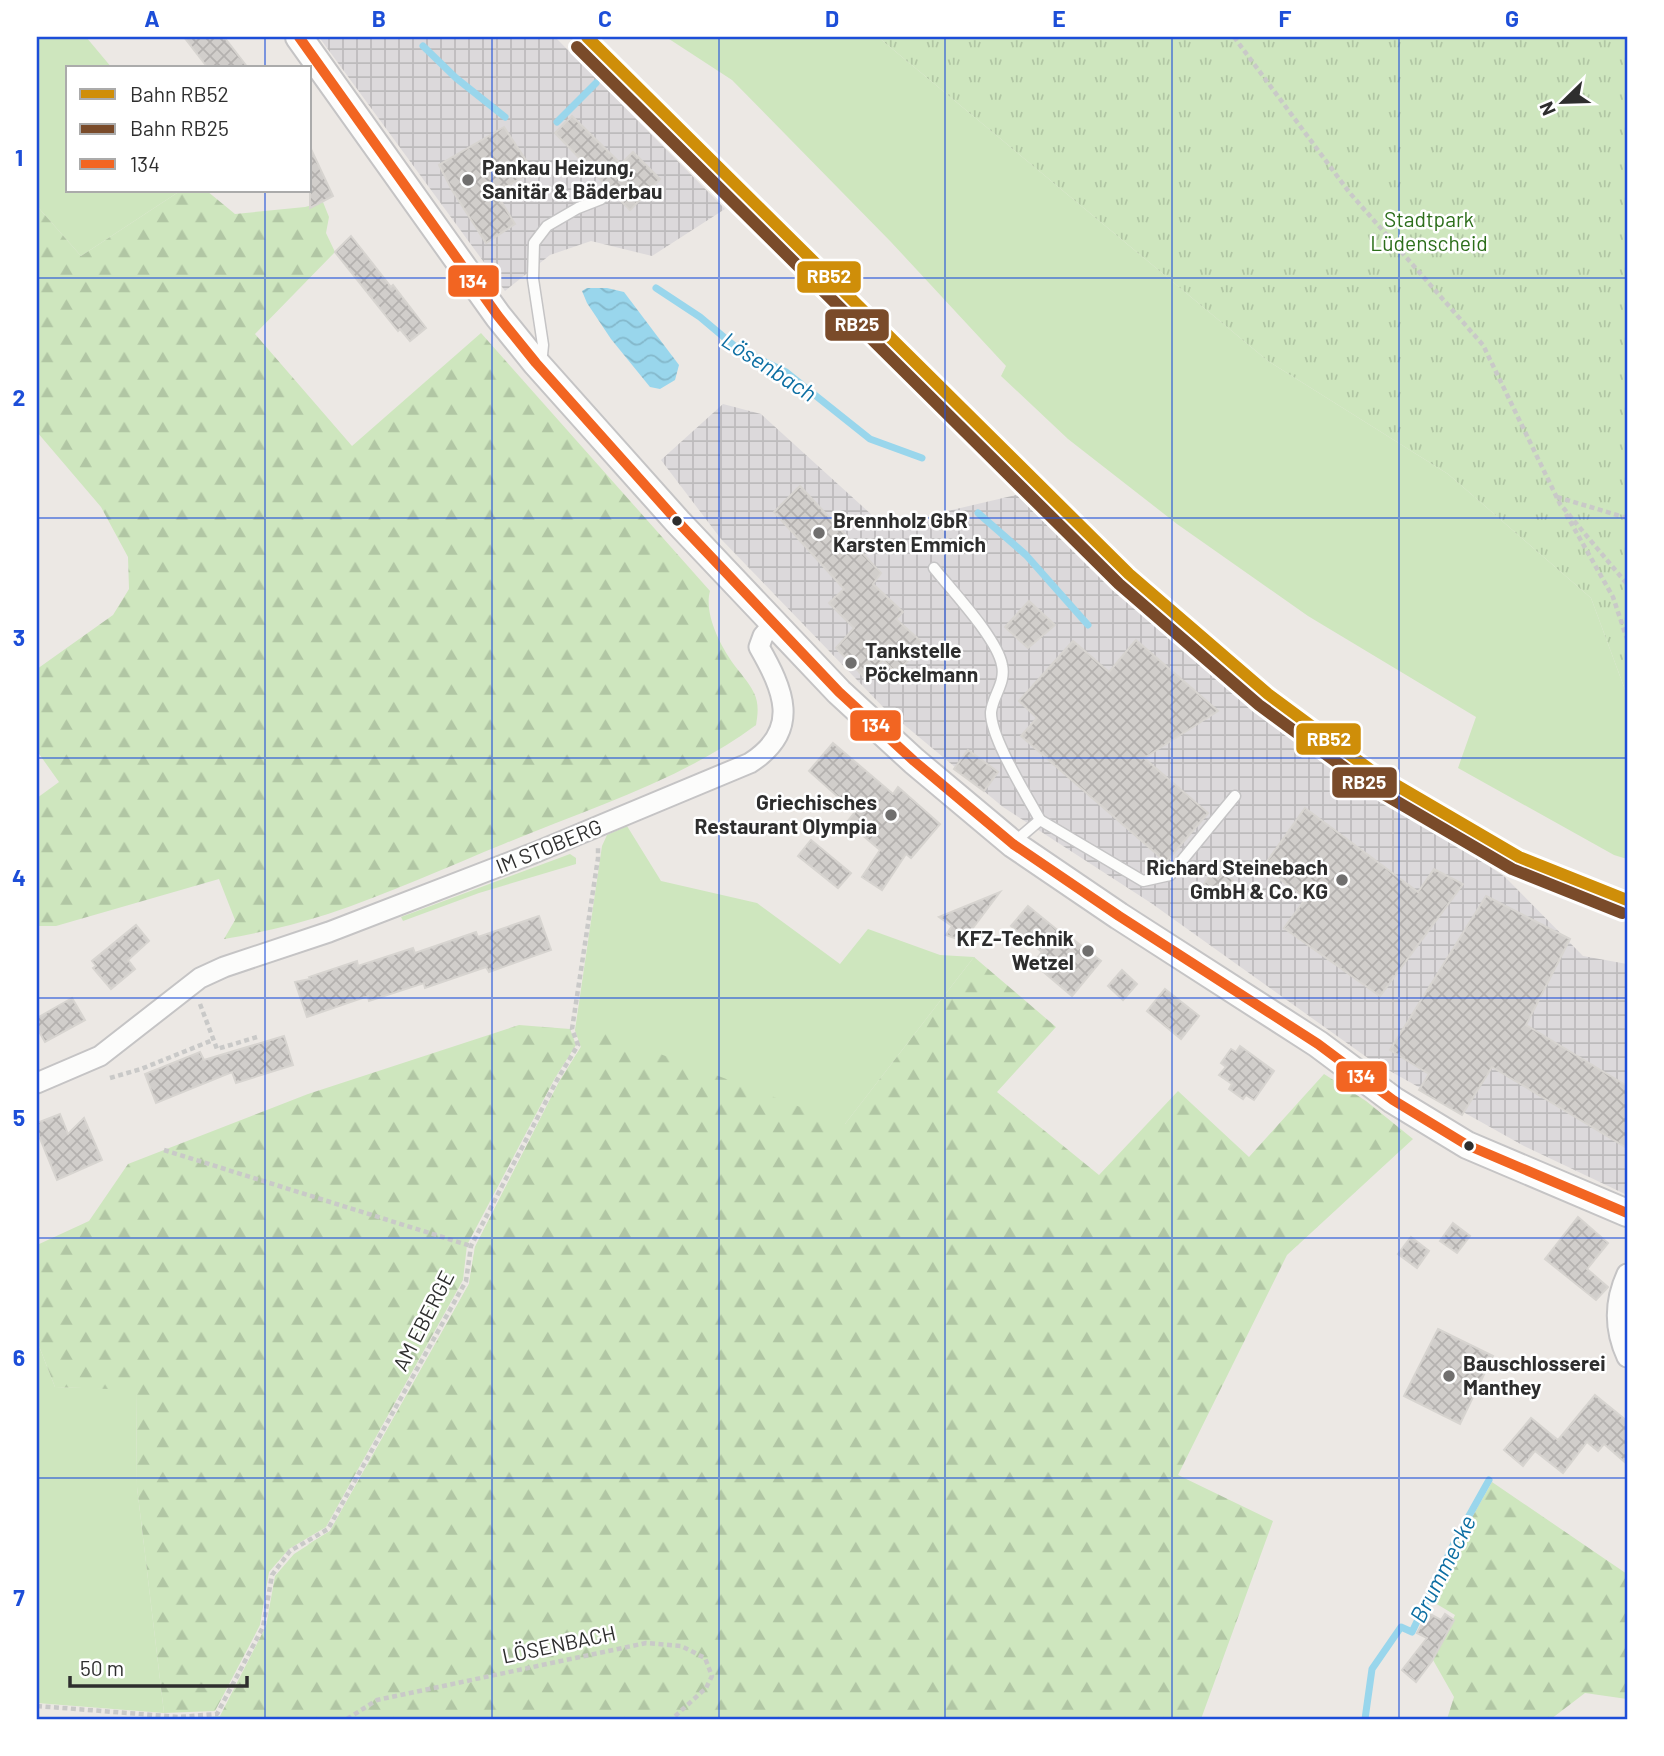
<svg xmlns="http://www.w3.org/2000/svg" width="1664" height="1756" font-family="Barlow,sans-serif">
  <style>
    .industrial { fill: url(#industrial-grid) }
    .grass { fill: #cee6be }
    .forest { fill: url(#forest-firs) }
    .park { fill: url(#park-tufts) }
    .water { fill: url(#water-waves) }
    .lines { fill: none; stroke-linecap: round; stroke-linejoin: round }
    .stream { stroke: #99d6ec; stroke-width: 7 }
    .building { fill: url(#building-cross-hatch); stroke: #d7d4d0; stroke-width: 2 }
    .service-casing { stroke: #c5c4c5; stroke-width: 13 }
    .minor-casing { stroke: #c5c4c5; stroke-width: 23 }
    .secondary-casing { stroke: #c5c4c5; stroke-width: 30 }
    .path { stroke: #c9c9c8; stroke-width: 4.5; stroke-dasharray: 5 3.5; stroke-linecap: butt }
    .service { stroke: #fcfcfb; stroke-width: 10 }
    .minor { stroke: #fcfcfb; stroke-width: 19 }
    .secondary { stroke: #fcfcfb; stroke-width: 26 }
    .bus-1-casing { stroke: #fff; stroke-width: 16 }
    .bus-1 { stroke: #f26522; stroke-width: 10 }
    .rail-1-casing { stroke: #fff; stroke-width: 18 }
    .rail-2-casing { stroke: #fff; stroke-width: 18 }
    .rail-1 { stroke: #cf8e09; stroke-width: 12 }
    .rail-2 { stroke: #7a4b2a; stroke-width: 12 }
    .grid { fill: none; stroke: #1d4ed8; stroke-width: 2; stroke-opacity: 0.55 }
    .poi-dot { fill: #706f6e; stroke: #fff; stroke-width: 2.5 }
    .bus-dot { fill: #2e2e2e; stroke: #fff; stroke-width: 2.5 }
    .labels { text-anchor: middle; stroke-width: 5; stroke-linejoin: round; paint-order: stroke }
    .poi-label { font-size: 21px; font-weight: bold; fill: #2e2e2e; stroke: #fff; text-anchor: start }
    .park-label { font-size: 21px; fill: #2c6e1b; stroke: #fff }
    .street-label { font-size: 21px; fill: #2e2e2e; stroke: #fff }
    .water-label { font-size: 23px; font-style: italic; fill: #0d6fa3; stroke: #fff }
    .line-badge { stroke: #fff; stroke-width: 2.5 }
    .badge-label { font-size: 19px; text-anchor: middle; font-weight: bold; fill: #fff }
    .neatline { fill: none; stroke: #1d4ed8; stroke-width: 2.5 }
    .grid-label { font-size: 23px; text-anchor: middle; font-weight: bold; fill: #1d4ed8 }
  </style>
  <defs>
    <pattern id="industrial-grid" width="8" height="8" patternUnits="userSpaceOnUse" patternTransform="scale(1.75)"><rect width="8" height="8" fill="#dcd9db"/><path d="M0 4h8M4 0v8" fill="none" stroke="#bdbbbc"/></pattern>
    <pattern id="forest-firs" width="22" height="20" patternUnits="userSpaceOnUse" patternTransform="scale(1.75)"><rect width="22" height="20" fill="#cee6be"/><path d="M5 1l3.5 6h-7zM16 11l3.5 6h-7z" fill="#b1c6a4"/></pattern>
    <pattern id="park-tufts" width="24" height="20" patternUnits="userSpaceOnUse" patternTransform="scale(1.75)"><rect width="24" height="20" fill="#cee6be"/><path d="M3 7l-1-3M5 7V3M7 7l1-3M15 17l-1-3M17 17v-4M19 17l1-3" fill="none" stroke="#b1c6a4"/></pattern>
    <pattern id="water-waves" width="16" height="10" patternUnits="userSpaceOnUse" patternTransform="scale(1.75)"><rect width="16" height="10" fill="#99d6ec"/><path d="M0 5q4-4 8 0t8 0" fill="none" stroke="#84b8cb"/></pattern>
    <pattern id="building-cross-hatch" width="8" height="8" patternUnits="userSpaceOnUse" patternTransform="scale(1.75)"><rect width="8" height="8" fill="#d1cecb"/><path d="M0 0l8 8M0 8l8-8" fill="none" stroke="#b4b1af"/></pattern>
  </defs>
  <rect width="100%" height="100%" fill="#ece8e4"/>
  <g class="industrial">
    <path d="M 319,37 L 555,37 L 725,209 L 652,256 L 591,241 L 550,255 L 505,291 Z"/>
    <path d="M 723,404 L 761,414 L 884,526 L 1024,493 L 1215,671 L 1376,789 L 1505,877 L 1583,956 L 1627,964 L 1627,1195 L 1524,1146 L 1372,1061 L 1151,903 L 1003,807 L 884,708 L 721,539 L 661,460 Z"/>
  </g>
  <g class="grass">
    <path d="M 37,37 L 86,37 L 112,68 L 68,68 L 68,191 L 180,191 L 81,256 L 37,206 Z"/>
    <path d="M 666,37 L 878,37 L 1268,361 L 1448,474 L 1591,598 L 1627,695 L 1627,859 L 1614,855 L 1458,768 L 1476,717 L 1308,616 L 1177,524 L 1068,439 L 1001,376 L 1006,366 L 891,242 L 732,80 Z"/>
    <path d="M 627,826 L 661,881 L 757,903 L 840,964 L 868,929 L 940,955 L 974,957 L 825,1150 L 997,1284 L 307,1545 L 330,1531 L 469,1284 L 475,1247 L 559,1082 L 581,1047 L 575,1030 L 602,846 L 607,835 Z"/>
    <path d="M 570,854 L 576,858 L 576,864 L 479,893 L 403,921 L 401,917 Z"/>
    <path d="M 37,1341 L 55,1387 L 136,1389 L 137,1487 L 164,1713 L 37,1703 Z"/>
  </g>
  <g class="forest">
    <path d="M 180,191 L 207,191 L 235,214 L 305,207 L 323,202 L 329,217 L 326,233 L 335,252 L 255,334 L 352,446 L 481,333 L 710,591 C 704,613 719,643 732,662 C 739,672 749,682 754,693 C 759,703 758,714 756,725 C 682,780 590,808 506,843 C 447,867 388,894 328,914 C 294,925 259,933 224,939 L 235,920 L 219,879 L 56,926 L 37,926 L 37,798 L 59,782 L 37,751 L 37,669 L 113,615 L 129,589 L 128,557 L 101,507 L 37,432 L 37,206 L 81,256 Z"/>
    <path d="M 974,957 L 1056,1027 L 997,1092 L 1099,1175 L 1178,1091 L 1249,1157 L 1324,1074 L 1366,1101 L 1413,1139 L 1287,1255 L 1178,1475 L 1273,1521 L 1201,1719 L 182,1719 L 220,1716 L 266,1626 L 275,1576 L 294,1554 L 330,1531 L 469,1284 L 475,1247 L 559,1082 L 581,1047 L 575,1030 L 602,1032 L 845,1124 Z"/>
    <path d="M 519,1025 L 570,1029 L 576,1045 L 555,1078 L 467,1245 L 463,1280 L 326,1527 L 289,1549 L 269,1572 L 260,1625 L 215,1711 L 164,1713 L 137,1487 L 136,1390 L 55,1387 L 37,1341 L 37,1245 L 89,1221 L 128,1164 L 308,1094 Z"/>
    <path d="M 1492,1482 L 1627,1574 L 1627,1699 L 1585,1693 L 1551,1719 L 1447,1719 L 1454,1697 L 1433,1660 L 1455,1615 L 1430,1600 L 1458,1542 Z"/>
  </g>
  <path class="park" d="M 878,37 L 1627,37 L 1627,695 L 1591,598 L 1448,474 L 1268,361 Z"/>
  <path class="water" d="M 587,288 L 607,288 L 624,292 L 679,365 L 675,380 L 660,389 L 650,387 L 611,339 L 587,303 L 582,291 Z"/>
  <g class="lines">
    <g class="stream">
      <path d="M 423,46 L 456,78 L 505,117"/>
      <path d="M 557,122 L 596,83"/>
      <path d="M 656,288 L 700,317 L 738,349 L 786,372 L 870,439 L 922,458"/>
      <path d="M 978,513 L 1026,555 L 1088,625"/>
      <path d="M 1365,1719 L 1372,1669 L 1401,1627 L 1412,1632 L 1456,1539 L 1489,1480"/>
    </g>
  </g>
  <g class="building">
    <path d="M 184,37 L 224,37 L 248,68 L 208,68 Z"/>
    <path d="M 572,116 L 621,164 L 633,152 L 660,179 L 630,210 L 555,133 Z"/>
    <path d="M 504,127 L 533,171 L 496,193 L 515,224 L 486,243 L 452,190 L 439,165 Z"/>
    <path d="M 310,147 L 333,196 L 310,208 Z"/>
    <path d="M 351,236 L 391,287 L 393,285 L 426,328 L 410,341 L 400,329 L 398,331 L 335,252 Z"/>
    <path d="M 800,486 L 881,573 L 873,584 L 903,612 L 896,619 L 924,644 L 896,673 L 883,660 L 865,678 L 836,648 L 854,628 L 829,603 L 844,589 L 774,512 Z"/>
    <path d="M 1029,601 L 1055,625 L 1028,648 L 1005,627 Z"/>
    <path d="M 1136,640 L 1218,711 L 1144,758 L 1208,813 L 1166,862 L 1021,736 L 1037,718 L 1019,701 L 1073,641 L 1109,672 Z"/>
    <path d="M 833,743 L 893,794 L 898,787 L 940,824 L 911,858 L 906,854 L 882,890 L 862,877 L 880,850 L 847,822 L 855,812 L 809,771 Z"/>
    <path d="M 968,750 L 998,772 L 984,791 L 954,769 Z"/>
    <path d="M 1305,808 L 1418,892 L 1434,869 L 1463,884 L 1380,996 L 1284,928 L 1306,898 L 1263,867 Z"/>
    <path d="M 811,840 L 851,873 L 838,888 L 798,856 Z"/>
    <path d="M 1216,867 L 1233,880 L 1221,896 L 1204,884 Z"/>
    <path d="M 1000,892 L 963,941 L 946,935 L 952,926 L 939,917 Z"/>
    <path d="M 1486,896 L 1570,939 L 1526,1025 L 1627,1086 L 1627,1148 L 1492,1067 L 1462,1115 L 1419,1090 L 1429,1074 L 1390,1050 Z"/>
    <path d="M 1028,906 L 1072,942 L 1074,940 L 1101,961 L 1072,996 L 1033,963 L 1042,952 L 1011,926 Z"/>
    <path d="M 539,916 L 551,950 L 489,972 L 486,967 L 425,988 L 424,983 L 369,1001 L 368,996 L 307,1017 L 295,982 L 310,979 L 309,977 L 357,961 L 358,966 L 413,948 L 415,953 L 476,932 L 478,937 Z"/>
    <path d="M 136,925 L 149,941 L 128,960 L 135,969 L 111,989 L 93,968 L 96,966 L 92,961 Z"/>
    <path d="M 1122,970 L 1137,984 L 1123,1000 L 1108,986 Z"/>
    <path d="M 1165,989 L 1199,1016 L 1181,1039 L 1147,1011 Z"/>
    <path d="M 72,998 L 85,1020 L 45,1042 L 37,1028 L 37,1018 Z"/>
    <path d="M 284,1036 L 293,1065 L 236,1083 L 232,1072 L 156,1103 L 145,1074 L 200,1052 L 204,1060 Z"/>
    <path d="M 1240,1046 L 1274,1071 L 1254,1100 L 1246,1095 L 1243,1099 L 1229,1089 L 1232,1084 L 1219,1075 L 1226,1067 L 1221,1063 L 1231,1049 L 1236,1052 Z"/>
    <path d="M 60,1114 L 68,1134 L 84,1118 L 102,1160 L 57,1180 L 37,1131 L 37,1123 Z"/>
    <path d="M 1578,1217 L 1608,1243 L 1587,1269 L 1608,1287 L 1596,1300 L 1545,1259 Z"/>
    <path d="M 1453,1223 L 1470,1236 L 1457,1253 L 1440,1241 Z"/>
    <path d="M 1411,1237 L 1429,1251 L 1417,1268 L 1398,1254 Z"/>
    <path d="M 1438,1329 L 1493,1356 L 1460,1424 L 1404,1396 Z"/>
    <path d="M 1595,1395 L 1627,1421 L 1627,1464 L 1604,1444 L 1598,1451 L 1587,1442 L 1563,1473 L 1535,1451 L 1523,1466 L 1504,1450 L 1531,1418 L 1558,1440 Z"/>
    <path d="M 1428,1613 L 1441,1620 L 1445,1614 L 1454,1620 L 1432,1661 L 1416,1682 L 1402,1670 L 1427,1638 L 1417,1633 Z"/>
  </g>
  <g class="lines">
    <defs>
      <g id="service">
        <path d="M 537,361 L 542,355 L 543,345 L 533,279 L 534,243 L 547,226 L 578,208 L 601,199"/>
        <path d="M 934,568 C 952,591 997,638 1002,665 C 1006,683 993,695 991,712 C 990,737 1027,796 1040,820"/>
        <path d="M 1013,843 L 1040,820 L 1143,881 L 1170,875 L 1235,796"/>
      </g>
      <g id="minor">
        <path d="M 37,1083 L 100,1056 L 200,978 L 224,967 L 329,932 L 534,853 L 750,763 C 802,730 783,689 759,647 L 763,636 L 775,622"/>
        <path d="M 1627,1274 C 1614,1302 1614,1329 1627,1357"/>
      </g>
      <path id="secondary" d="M 299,37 L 498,316 L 536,363 L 678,522 L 839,692 L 914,761 L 1013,844 L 1119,916 L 1318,1044 L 1393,1100 L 1467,1145 L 1627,1213"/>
    </defs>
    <use href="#service" class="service-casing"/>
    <use href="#minor" class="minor-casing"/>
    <use href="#secondary" class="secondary-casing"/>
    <g class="path">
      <path d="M 1234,37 L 1349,192 L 1483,345 L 1560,504 L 1627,584"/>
      <path d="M 1557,497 L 1627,518"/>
      <path d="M 1566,514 L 1613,597 L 1627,639"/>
      <path d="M 200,1004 L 217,1049 L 257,1037"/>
      <path d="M 110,1078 L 141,1069 L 213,1040"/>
      <path d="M 164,1150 L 471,1246"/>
      <path d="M 37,1706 L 179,1717 L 217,1714 L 263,1627 L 272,1575 L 290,1551 L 328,1529 L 466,1281 L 471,1246 L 557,1080 L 578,1045 L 572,1029 L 598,858 L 598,847"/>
      <path d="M 347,1719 L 377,1700 L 646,1643 L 681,1646 L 705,1658 L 712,1676 L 706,1688 L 672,1719"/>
    </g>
    <use href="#service" class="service"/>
    <use href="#minor" class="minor"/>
    <use href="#secondary" class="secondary"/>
    <defs>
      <path id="bus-1" d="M 299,37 L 498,316 L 536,363 L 678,522 L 839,692 L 914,761 L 1013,844 L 1119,916 L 1318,1044 L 1393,1100 L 1467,1145 L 1627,1213"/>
    </defs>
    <use href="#bus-1" class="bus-1-casing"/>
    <use href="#bus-1" class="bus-1"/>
    <defs>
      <path id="rail-1" d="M 587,37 L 1129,574 L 1268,694 L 1372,771 L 1519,857 L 1627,900"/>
      <path id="rail-2" d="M 577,47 L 1119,584 L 1259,705 L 1365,783 L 1512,869 L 1622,913"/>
    </defs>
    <use href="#rail-1" class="rail-1-casing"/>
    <use href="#rail-2" class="rail-2-casing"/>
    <use href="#rail-1" class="rail-1"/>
    <use href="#rail-2" class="rail-2"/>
  </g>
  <path class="grid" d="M 265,37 L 265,68M 492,37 L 492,1719M 719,37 L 719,1719M 945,37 L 945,1719M 1172,37 L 1172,1719M 1399,37 L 1399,1719M 265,191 L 265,1719M 37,278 L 1627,278M 37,518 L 1627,518M 37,758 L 1627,758M 37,998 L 1627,998M 37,1238 L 1627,1238M 37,1478 L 1627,1478"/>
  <g class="poi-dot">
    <circle cx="468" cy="180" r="7"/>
    <circle cx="819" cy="533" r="7"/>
    <circle cx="851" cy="663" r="7"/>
    <circle cx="891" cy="815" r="7"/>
    <circle cx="1342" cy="880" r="7"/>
    <circle cx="1088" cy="951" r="7"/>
    <circle cx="1449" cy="1376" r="7"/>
  </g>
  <g class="bus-dot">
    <circle cx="677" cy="521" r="6"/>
    <circle cx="1469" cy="1146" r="6"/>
  </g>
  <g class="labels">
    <g class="poi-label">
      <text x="482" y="175">Pankau Heizung,<tspan x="482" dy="24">Sanitär &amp; Bäderbau</tspan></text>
      <text x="833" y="528">Brennholz GbR<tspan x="833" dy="24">Karsten Emmich</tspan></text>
      <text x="865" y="658">Tankstelle<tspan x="865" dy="24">Pöckelmann</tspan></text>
      <text x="877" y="810" text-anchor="end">Griechisches<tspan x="877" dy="24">Restaurant Olympia</tspan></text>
      <text x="1328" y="875" text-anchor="end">Richard Steinebach<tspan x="1328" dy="24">GmbH &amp; Co. KG</tspan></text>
      <text x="1074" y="946" text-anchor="end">KFZ-Technik<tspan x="1074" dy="24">Wetzel</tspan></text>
      <text x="1463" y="1371">Bauschlosserei<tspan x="1463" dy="24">Manthey</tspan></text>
    </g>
    <g class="park-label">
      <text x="1429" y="227">Stadtpark<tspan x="1429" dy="24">Lüdenscheid</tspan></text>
    </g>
    <g class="street-label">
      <text transform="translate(549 847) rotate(-22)" y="7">IM STOBERG</text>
      <text transform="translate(424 1321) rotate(-63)" y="7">AM EBERGE</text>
      <text transform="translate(559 1645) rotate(-12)" y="7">LÖSENBACH</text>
    </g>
    <g class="water-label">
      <text transform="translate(769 367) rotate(33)" y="8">Lösenbach</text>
      <text transform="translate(1443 1569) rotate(-63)" y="8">Brummecke</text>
    </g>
  </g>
  <g class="line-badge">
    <rect x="796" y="260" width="66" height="34" rx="7" fill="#cf8e09"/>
    <rect x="447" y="264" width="53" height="34" rx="7" fill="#f26522"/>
    <rect x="824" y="308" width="66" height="34" rx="7" fill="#7a4b2a"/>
    <rect x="849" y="709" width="53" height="33" rx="7" fill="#f26522"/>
    <rect x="1295" y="722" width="67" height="34" rx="7" fill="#cf8e09"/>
    <rect x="1331" y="766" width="67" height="33" rx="7" fill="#7a4b2a"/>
    <rect x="1335" y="1060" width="53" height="33" rx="7" fill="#f26522"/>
  </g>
  <g class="badge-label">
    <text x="829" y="283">RB52</text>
    <text x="473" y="288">134</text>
    <text x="857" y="331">RB25</text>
    <text x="876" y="732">134</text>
    <text x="1329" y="746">RB52</text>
    <text x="1364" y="789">RB25</text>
    <text x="1361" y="1083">134</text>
  </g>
  <rect width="1664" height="1756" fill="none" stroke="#ffffff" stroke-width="77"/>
  <rect x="66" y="66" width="245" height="126" fill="#ffffff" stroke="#ababab" stroke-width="2"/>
  <rect x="80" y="89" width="35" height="10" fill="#cf8e09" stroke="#ababab" stroke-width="2"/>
  <text x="130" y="102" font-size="21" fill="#2e2e2e">Bahn RB52</text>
  <rect x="80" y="124" width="35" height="10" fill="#7a4b2a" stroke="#ababab" stroke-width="2"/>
  <text x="130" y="136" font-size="21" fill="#2e2e2e">Bahn RB25</text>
  <rect x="80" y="159" width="35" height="10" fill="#f26522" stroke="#ababab" stroke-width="2"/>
  <text x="130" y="172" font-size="21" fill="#2e2e2e">134</text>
  <g transform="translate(1563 102) rotate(247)" stroke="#ffffff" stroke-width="5" paint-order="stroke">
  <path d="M0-5L12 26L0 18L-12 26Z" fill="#2e2e2e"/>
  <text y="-10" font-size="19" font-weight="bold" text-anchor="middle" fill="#2e2e2e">N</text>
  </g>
  <path d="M70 1676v10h177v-10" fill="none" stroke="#2e2e2e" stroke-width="3.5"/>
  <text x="80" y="1676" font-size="21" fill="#2e2e2e" stroke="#ffffff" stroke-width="5" paint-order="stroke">50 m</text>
  <rect x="38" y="38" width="1588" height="1680" class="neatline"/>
  <g class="grid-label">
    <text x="152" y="27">A</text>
    <text x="379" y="27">B</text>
    <text x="605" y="27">C</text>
    <text x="832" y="27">D</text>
    <text x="1059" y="27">E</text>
    <text x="1285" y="27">F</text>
    <text x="1512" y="27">G</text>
    <text x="19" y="166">1</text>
    <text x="19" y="406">2</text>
    <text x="19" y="646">3</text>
    <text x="19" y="886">4</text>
    <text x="19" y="1126">5</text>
    <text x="19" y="1366">6</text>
    <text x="19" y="1606">7</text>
  </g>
</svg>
